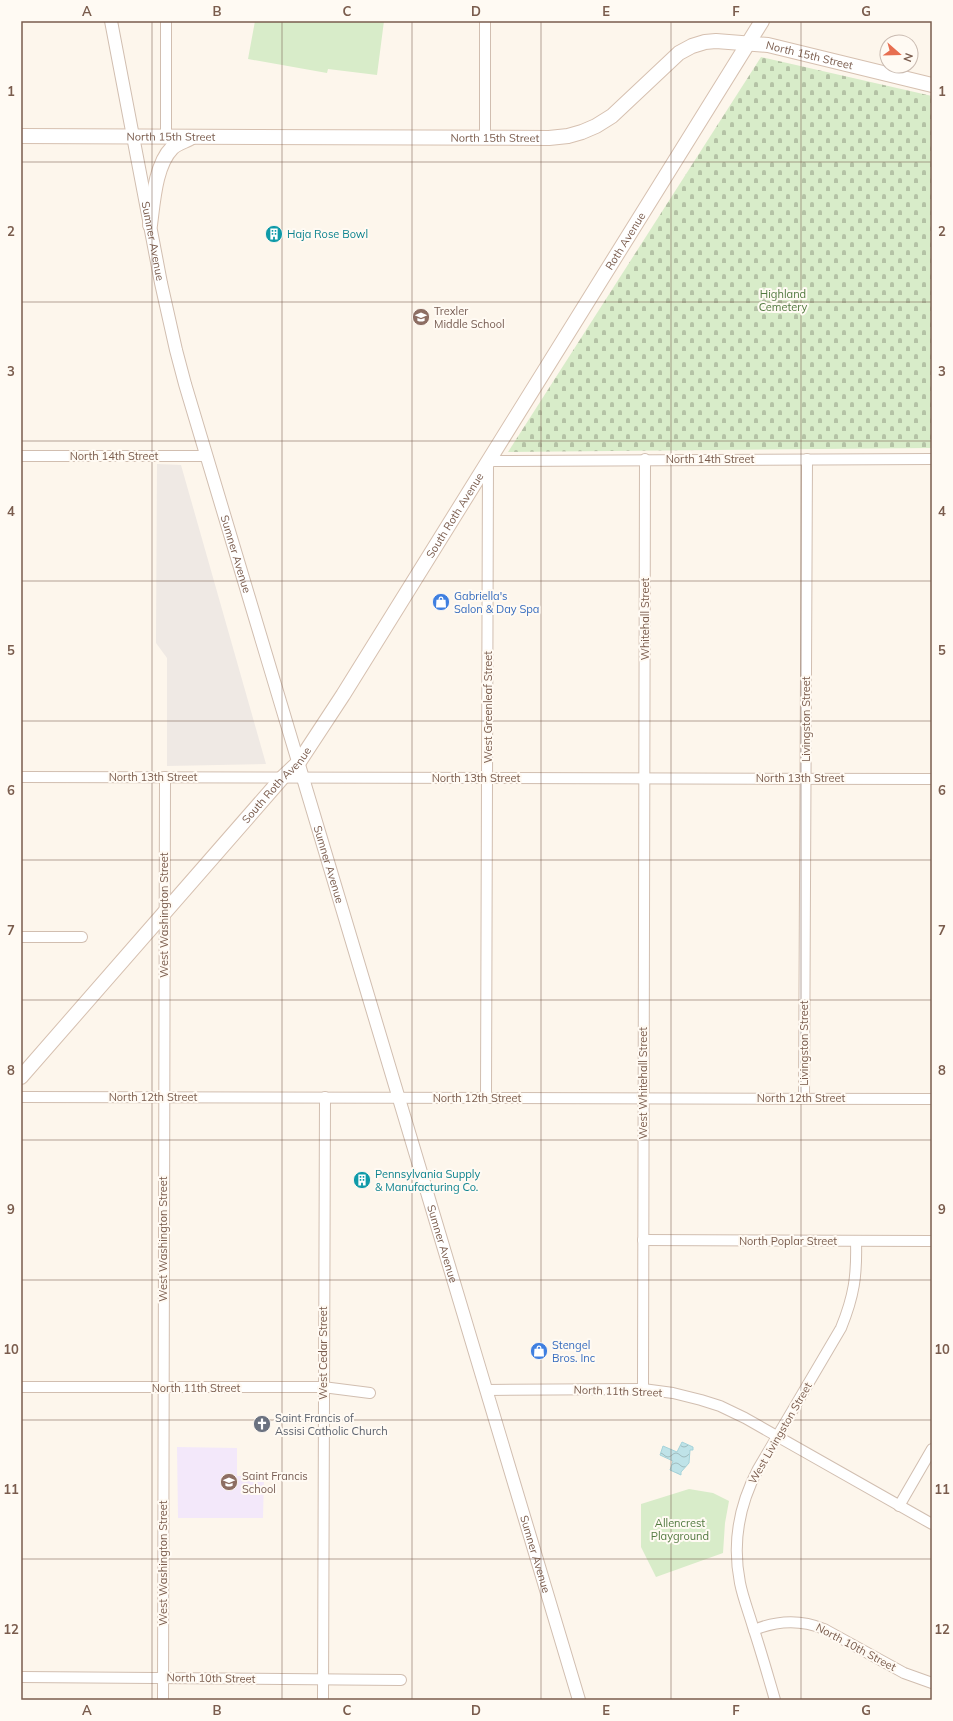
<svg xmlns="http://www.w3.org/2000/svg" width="953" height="1721" font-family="Mulish,sans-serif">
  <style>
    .industrial { fill: #efe9e4 }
    .education { fill: #f3e8fa }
    .cemetery { fill: url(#cemetery-stones) }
    .park { fill: #d8ecc9 }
    .water { fill: url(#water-waves); stroke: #a5d3da }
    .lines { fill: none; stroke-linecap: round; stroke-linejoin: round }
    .minor-casing { stroke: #d1beb0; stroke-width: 12 }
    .tertiary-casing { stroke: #d1beb0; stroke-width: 14 }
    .secondary-casing { stroke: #d6c0b0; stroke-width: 16 }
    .minor { stroke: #fff; stroke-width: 10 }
    .tertiary { stroke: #fff; stroke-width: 12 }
    .secondary { stroke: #fff; stroke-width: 14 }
    .grid { fill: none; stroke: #7a5c4d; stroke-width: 1; stroke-opacity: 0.55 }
    .labels { text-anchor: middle; stroke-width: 4; stroke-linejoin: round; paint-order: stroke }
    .street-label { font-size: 11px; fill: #7a5c4d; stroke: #fffaf3 }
    .culture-label { font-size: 11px; fill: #0d838f; stroke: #fffaf3; text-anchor: start }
    .park-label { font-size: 11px; fill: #537a41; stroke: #fffaf3 }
    .education-label { font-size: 11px; fill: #785e54; stroke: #fffaf3; text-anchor: start }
    .shop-label { font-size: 11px; fill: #366cbe; stroke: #fffaf3; text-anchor: start }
    .worship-label { font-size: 11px; fill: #5b616d; stroke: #fffaf3; text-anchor: start }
    .neatline { fill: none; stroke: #7a5c4d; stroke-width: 1.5 }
    .grid-label { font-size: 13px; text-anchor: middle; font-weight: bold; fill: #7a5c4d }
  </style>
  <defs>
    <pattern id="cemetery-stones" width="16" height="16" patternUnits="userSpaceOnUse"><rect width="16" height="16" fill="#d8ecc9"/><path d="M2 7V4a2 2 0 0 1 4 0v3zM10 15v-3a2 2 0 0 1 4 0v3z" fill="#b4c2a5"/></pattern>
    <pattern id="water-waves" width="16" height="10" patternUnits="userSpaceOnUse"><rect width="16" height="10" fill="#bfe3e8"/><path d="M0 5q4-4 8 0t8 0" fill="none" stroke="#a0bbbe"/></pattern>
  </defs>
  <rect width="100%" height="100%" fill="#fdf6ec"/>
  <path class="industrial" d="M 157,464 L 181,465 L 266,764 L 167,766 L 167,658 L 156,643 Z"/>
  <path class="education" d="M 177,1447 L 237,1448 L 237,1476 L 264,1476 L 263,1518 L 178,1518 Z"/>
  <path class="cemetery" d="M 761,57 L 932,96 L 932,448 L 508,452 Z"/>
  <g class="park">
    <path d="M 255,21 L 384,21 L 377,75 L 328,69 L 327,73 L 248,59 Z"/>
    <path d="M 689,1489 L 713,1493 L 729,1501 L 725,1523 L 723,1553 L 656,1577 L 641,1547 L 641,1504 Z"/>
  </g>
  <path class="water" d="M 682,1442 L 693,1447 L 693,1450 L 690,1450 L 689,1463 L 681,1472 L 681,1475 L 670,1470 L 673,1461 L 660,1455 L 663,1446 L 677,1452 Z"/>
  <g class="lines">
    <defs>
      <g id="minor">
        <path d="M 166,136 L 166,21"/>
        <path d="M 485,138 L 485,21"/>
        <path d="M 21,456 L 207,456"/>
        <path d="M 21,777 L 932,779"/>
        <path d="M 21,937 L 82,937"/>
        <path d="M 21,1097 L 932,1099"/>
        <path d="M 486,1098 L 488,461 L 932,459"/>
        <path d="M 804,1098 L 807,459"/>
        <path d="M 643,1240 L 932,1241"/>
        <path d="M 21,1387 L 323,1387 L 370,1393"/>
        <path d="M 643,1389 L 645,459"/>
        <path d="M 487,1390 L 643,1389 L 673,1393 L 701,1400 L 720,1406 L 745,1418 L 932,1524"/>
        <path d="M 899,1506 L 932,1449"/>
        <path d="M 754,1630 C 778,1620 800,1619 824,1629 L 904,1673 L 932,1683"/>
        <path d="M 21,1677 L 401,1680"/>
        <path d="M 163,1700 L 165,777"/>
        <path d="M 323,1700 L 325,1097"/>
        <path d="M 775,1700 C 768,1676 761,1651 753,1627 C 749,1613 743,1598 740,1583 C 732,1543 739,1505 758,1469 L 841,1328 C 854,1296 857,1276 856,1241"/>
      </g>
      <g id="tertiary">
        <path id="s1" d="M 111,21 L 161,283 L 176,350 L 185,384 L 579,1700"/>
      </g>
      <g id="secondary">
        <path id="s2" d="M 21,136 L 549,138 L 568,136 L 582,132 L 596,126 L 612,116 L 679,53 L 692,46 L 705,42 L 716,41 L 768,45 L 932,85"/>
        <path d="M 150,225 C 153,203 155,165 172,148 C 177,143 186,141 192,137"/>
        <path id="s3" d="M 21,1077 L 282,778 L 299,762 L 343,695 L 762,21"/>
      </g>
    </defs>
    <use href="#minor" class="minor-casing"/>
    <use href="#tertiary" class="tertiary-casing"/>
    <use href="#secondary" class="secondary-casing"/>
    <use href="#minor" class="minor"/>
    <use href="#tertiary" class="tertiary"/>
    <use href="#secondary" class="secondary"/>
  </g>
  <path class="grid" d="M 152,21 L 152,1700M 282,21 L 282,1700M 412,21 L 412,1700M 541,21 L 541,1700M 671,21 L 671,1700M 801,21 L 801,1700M 21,162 L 932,162M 21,302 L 932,302M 21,441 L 932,441M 21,581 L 932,581M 21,721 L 932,721M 21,860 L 932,860M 21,1000 L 932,1000M 21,1140 L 932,1140M 21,1280 L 932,1280M 21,1420 L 932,1420M 21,1559 L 932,1559"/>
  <defs>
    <symbol id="building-disc" viewBox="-11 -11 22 22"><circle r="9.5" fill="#0f9aa8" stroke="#fffaf3"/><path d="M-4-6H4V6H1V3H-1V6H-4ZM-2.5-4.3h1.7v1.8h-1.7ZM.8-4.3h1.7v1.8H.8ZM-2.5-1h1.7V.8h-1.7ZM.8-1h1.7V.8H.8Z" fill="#fff"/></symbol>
    <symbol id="school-disc" viewBox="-11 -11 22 22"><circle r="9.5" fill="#8d6e63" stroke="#fffaf3"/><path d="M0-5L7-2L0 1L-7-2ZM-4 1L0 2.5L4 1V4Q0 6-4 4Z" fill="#fff"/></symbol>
    <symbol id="shop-disc" viewBox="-11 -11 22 22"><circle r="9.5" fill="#3f7fe0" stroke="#fffaf3"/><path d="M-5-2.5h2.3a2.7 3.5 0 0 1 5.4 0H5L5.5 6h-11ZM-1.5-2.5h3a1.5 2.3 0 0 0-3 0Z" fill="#fff"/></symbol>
    <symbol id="church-disc" viewBox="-11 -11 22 22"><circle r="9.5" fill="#6b7280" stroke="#fffaf3"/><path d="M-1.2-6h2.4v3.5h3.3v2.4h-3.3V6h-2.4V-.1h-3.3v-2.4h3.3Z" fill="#fff"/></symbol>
  </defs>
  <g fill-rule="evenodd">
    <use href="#building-disc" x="264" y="224" width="20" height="20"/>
    <use href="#school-disc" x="411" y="307" width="20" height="20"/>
    <use href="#shop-disc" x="431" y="592" width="20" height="20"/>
    <use href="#building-disc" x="352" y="1170" width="20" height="20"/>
    <use href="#shop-disc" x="529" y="1341" width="20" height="20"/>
    <use href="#church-disc" x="252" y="1414" width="20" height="20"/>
    <use href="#school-disc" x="219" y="1472" width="20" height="20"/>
  </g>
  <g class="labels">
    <g class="street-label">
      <text dy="4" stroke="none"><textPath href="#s2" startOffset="822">North 15th Street</textPath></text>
      <text dy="4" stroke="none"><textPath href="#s2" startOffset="150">North 15th Street</textPath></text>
      <text dy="4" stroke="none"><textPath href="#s2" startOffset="474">North 15th Street</textPath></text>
      <text dy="4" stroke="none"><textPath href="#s1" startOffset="224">Sumner Avenue</textPath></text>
      <text dy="4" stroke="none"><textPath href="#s3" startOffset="1035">Roth Avenue</textPath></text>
      <text x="114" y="460">North 14th Street</text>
      <text x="710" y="463">North 14th Street</text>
      <text dy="4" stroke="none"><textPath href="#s3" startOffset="712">South Roth Avenue</textPath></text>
      <text dy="4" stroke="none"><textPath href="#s1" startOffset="548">Sumner Avenue</textPath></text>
      <text transform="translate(645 619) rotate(-90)" y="4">Whitehall Street</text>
      <text transform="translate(488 707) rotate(-90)" y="4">West Greenleaf Street</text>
      <text transform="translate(806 719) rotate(-90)" y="4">Livingston Street</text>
      <text x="153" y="781">North 13th Street</text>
      <text x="476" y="782">North 13th Street</text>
      <text x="800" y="782">North 13th Street</text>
      <text dy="4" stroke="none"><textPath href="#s3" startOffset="388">South Roth Avenue</textPath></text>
      <text dy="4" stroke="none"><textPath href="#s1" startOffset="872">Sumner Avenue</textPath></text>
      <text transform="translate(164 915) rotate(-90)" y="4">West Washington Street</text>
      <text transform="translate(804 1043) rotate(-90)" y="4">Livingston Street</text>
      <text transform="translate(643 1083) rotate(-90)" y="4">West Whitehall Street</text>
      <text x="153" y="1101">North 12th Street</text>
      <text x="477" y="1102">North 12th Street</text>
      <text x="801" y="1102">North 12th Street</text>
      <text transform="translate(163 1239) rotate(-90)" y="4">West Washington Street</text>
      <text x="788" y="1245">North Poplar Street</text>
      <text dy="4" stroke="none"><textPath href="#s1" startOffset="1268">Sumner Avenue</textPath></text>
      <text transform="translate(323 1353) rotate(-90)" y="4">West Cedar Street</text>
      <text x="196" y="1392">North 11th Street</text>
      <text transform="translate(618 1391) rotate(2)" y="4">North 11th Street</text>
      <text transform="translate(780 1433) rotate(-60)" y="4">West Livingston Street</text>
      <text dy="4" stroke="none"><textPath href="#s1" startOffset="1592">Sumner Avenue</textPath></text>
      <text transform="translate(163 1563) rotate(-90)" y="4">West Washington Street</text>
      <text transform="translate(856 1647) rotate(28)" y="4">North 10th Street</text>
      <text transform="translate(211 1678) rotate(1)" y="4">North 10th Street</text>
    </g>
    <g class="culture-label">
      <text x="287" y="238">Haja Rose Bowl</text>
      <text x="375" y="1178">Pennsylvania Supply<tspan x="375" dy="13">&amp; Manufacturing Co.</tspan></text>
    </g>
    <g class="park-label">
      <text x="783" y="298">Highland<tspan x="783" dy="13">Cemetery</tspan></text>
      <text x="680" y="1527">Allencrest<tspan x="680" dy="13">Playground</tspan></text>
    </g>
    <g class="education-label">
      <text x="434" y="315">Trexler<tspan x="434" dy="13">Middle School</tspan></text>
      <text x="242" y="1480">Saint Francis<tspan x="242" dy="13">School</tspan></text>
    </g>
    <g class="shop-label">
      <text x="454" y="600">Gabriella's<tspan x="454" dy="13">Salon &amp; Day Spa</tspan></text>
      <text x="552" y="1349">Stengel<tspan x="552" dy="13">Bros. Inc</tspan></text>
    </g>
    <g class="worship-label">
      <text x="275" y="1422">Saint Francis of<tspan x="275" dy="13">Assisi Catholic Church</tspan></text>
    </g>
  </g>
  <rect width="953" height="1721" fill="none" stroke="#fffaf3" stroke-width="44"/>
  <g transform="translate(899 54) rotate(110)"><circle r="19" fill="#fffaf3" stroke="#cabbb1"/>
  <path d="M0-3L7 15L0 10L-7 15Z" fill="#e76f51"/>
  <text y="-6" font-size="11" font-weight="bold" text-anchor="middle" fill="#7a5c4d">N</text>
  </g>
  <rect x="22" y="22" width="909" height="1677" class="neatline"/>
  <g class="grid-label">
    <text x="87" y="16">A</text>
    <text x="217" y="16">B</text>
    <text x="347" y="16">C</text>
    <text x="476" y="16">D</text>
    <text x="606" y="16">E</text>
    <text x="736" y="16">F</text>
    <text x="866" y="16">G</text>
    <text x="11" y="96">1</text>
    <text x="942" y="96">1</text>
    <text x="11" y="236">2</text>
    <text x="942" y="236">2</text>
    <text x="11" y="376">3</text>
    <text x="942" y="376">3</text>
    <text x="11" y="516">4</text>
    <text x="942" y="516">4</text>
    <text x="11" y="655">5</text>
    <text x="942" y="655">5</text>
    <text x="11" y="795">6</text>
    <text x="942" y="795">6</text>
    <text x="11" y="935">7</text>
    <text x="942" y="935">7</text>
    <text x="11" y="1075">8</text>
    <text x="942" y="1075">8</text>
    <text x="11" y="1214">9</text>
    <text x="942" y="1214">9</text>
    <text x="11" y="1354">10</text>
    <text x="942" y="1354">10</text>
    <text x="11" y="1494">11</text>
    <text x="942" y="1494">11</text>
    <text x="11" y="1634">12</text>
    <text x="942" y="1634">12</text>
    <text x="87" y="1715">A</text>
    <text x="217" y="1715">B</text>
    <text x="347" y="1715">C</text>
    <text x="476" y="1715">D</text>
    <text x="606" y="1715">E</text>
    <text x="736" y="1715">F</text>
    <text x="866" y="1715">G</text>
  </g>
</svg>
